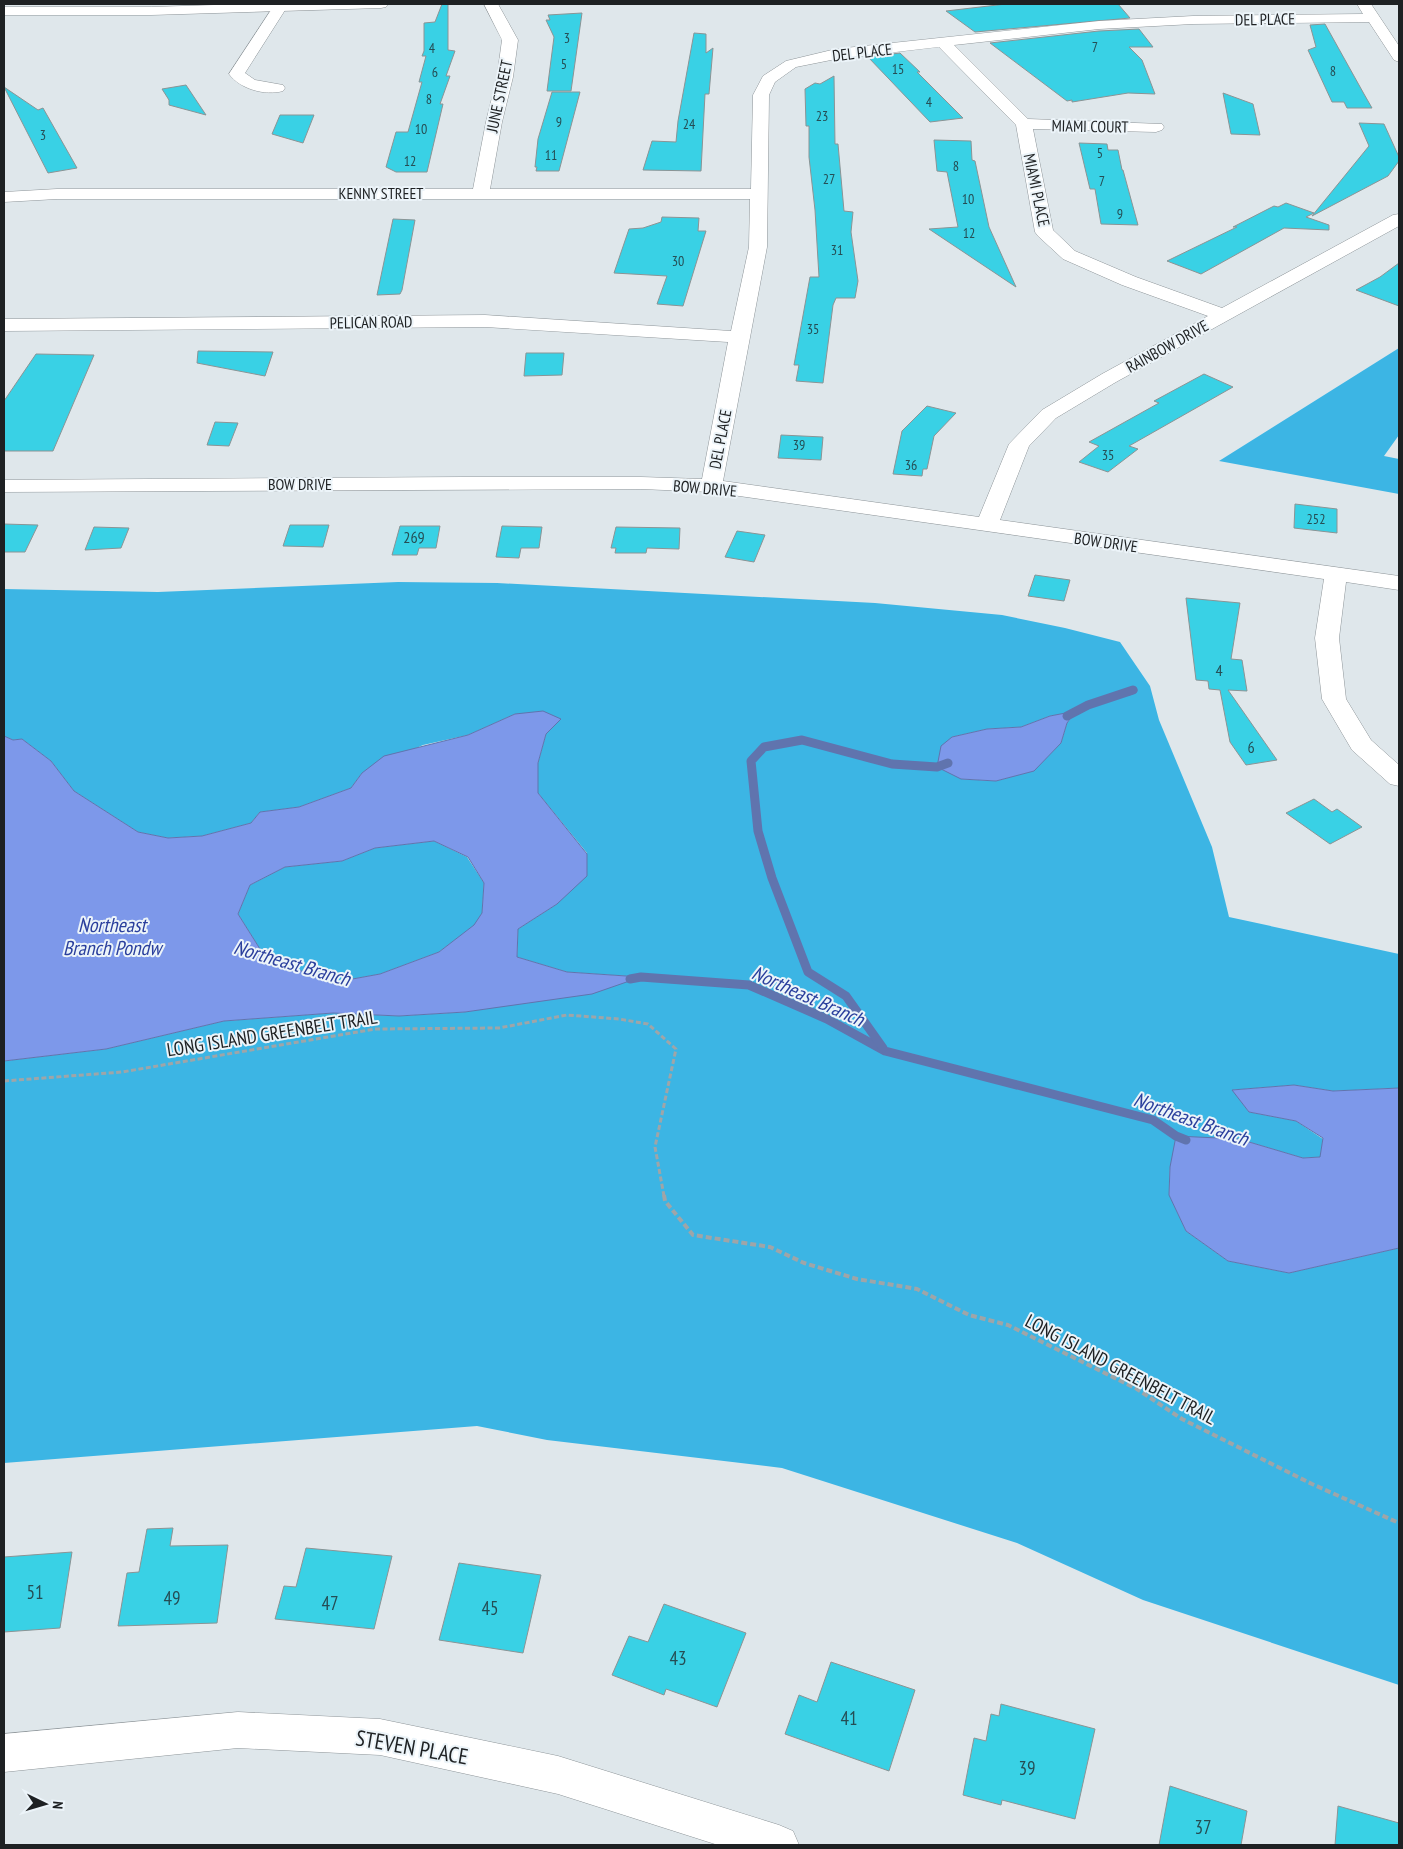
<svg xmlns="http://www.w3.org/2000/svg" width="1403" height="1849" font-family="'PT Sans Narrow',sans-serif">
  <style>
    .forest { fill: #3cb5e4; fill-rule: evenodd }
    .water { fill: #7d98ea; stroke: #6074ae; fill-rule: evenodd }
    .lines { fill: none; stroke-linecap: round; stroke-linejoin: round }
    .stream-far1 { stroke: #6074ae; stroke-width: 7 }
    .stream { stroke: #6074ae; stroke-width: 9 }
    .building { fill: #39d1e5; stroke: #8b9495 }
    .minor-casing { stroke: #8e9599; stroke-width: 1 }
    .tertiary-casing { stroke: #8e9599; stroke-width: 1 }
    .path-far1 { stroke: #9fa5a8; stroke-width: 3; stroke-dasharray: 5 2.5; stroke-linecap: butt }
    .path { stroke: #9fa5a8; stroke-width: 4; stroke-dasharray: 6 3; stroke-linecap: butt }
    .minor { fill: #fff; fill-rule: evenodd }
    .tertiary { fill: #fff; fill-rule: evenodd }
    .labels { text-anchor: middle; stroke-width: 4; stroke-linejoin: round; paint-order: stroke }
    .far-number-label { font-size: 14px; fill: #254d54 }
    .far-street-label { font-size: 16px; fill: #1e2123; stroke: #ecf4f9 }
    .number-label { font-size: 16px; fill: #254d54 }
    .street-label { font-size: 19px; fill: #1e2123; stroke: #ecf4f9 }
    .near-number-label { font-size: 19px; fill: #254d54 }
    .water-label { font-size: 20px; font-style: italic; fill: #2a3f9d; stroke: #ecf4f9 }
    .near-street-label { font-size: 22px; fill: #1e2123; stroke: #ecf4f9 }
  </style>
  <rect width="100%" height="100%" fill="#dfe7eb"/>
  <g class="forest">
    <path d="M 1399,348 L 1399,435 L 1384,456 L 1399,459 L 1399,494 L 1219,461 Z"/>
    <path d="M 398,582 L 497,583 L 875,603 L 1002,615 L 1065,628 L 1120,642 L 1150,686 L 1159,720 L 1212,847 L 1229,917 L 1399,954 L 1399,1088 L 1333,1091 L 1294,1085 L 1233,1090 L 1249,1112 L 1296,1121 L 1323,1139 L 1321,1157 L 1303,1158 L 1239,1139 L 1170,1167 L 1169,1194 L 1186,1231 L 1228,1261 L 1289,1273 L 1399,1248 L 1399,1685 L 1143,1600 L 1017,1543 L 782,1468 L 547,1440 L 477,1426 L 4,1463 L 4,1061 L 106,1049 L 224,1021 L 333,1013 L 399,1016 L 465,1012 L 640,977 L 567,972 L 517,957 L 518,929 L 557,904 L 587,853 L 538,793 L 538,763 L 546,734 L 560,720 L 515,714 L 468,735 L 423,745 L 362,773 L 351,788 L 299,807 L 260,812 L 251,823 L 202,836 L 168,838 L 138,832 L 74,791 L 51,761 L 22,739 L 13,740 L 4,736 L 4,589 L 158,592 ZM 1076,712 L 1067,723 L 1061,743 L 1033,771 L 996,781 L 961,779 L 952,737 L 987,729 L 1021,727 L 1050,716 Z"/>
    <path d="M 434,841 L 467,857 L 484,883 L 482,913 L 475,925 L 439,952 L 380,974 L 336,982 L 285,966 L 260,949 L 238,914 L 250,885 L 285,867 L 342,861 L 375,848 Z"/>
  </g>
  <g class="water">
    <path d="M 543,711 L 561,719 L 546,734 L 538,763 L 538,793 L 587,854 L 587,876 L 557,904 L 518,929 L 517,957 L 567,972 L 641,977 L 592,994 L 465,1012 L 399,1016 L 333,1013 L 224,1021 L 106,1049 L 4,1061 L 4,736 L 13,740 L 22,739 L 51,761 L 74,791 L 138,832 L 168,838 L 202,836 L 251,823 L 260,812 L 299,807 L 351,788 L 362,773 L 384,756 L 468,735 L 515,714 ZM 434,841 L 468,857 L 484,883 L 482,913 L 474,925 L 439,952 L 380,974 L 336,982 L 286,966 L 260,949 L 238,914 L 250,885 L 285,867 L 342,861 L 375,848 Z"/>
    <path d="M 1076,711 L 1067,723 L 1061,743 L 1034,771 L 996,781 L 961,779 L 937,767 L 941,746 L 952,737 L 987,729 L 1021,727 L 1050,716 Z"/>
    <path d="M 1294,1085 L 1333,1091 L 1399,1088 L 1399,1248 L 1289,1273 L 1228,1261 L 1186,1231 L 1169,1195 L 1170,1167 L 1176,1136 L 1239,1139 L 1303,1158 L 1320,1157 L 1323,1138 L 1296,1121 L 1249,1112 L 1232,1090 Z"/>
  </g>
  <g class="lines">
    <path class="stream-far1" d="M 1129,692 L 1134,690"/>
    <g class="stream">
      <path d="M 1067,716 L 1088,705 L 1133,690"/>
      <path d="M 630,979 L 641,977 L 749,985 L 827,1019 L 885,1051 L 1153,1120 L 1176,1136 L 1186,1140"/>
      <path d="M 883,1048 L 846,996 L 808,972 L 772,878 L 758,831 L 751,761 L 764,747 L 802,740 L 892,764 L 937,767 L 948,763"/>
    </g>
  </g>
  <g class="building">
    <path d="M 442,4 L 448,4 L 448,50 L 455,51 L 446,76 L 450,76 L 440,104 L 443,104 L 427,172 L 396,172 L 386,167 L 396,132 L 408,132 L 422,82 L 419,82 L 426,56 L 422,56 L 424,51 L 424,23 L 435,22 Z"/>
    <path d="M 1006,4 L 1118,4 L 1130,18 L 975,32 L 946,11 Z"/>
    <path d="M 582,13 L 571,91 L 547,91 L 554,37 L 546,20 L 550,20 L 548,15 Z"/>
    <path d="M 1325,24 L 1364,94 L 1372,108 L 1347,108 L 1344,102 L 1332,102 L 1308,50 L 1316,47 L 1310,25 Z"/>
    <path d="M 1139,29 L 1153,47 L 1129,47 L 1142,60 L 1155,94 L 1128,93 L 1072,102 L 1072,100 L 1067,101 L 990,43 L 1099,31 Z"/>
    <path d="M 694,33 L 706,34 L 706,53 L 713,48 L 709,94 L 705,94 L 701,171 L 643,170 L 652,141 L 676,142 L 678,121 Z"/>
    <path d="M 900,53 L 920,72 L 917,72 L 963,118 L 930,122 L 868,57 Z"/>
    <path d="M 834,76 L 835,144 L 838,144 L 844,211 L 853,212 L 851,232 L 858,281 L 855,298 L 836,298 L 833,305 L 823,383 L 796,381 L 799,365 L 794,365 L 810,277 L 819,277 L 815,210 L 809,157 L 809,126 L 806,126 L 805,89 L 815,83 L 820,84 Z"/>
    <path d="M 186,85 L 206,115 L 169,105 L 169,100 L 162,89 Z"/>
    <path d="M 4,87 L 38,110 L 43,108 L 77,168 L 48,173 Z"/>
    <path d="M 552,92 L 580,92 L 559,171 L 536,171 L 537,167 L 535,167 L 538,139 Z"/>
    <path d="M 1223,93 L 1253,104 L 1260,135 L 1231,134 Z"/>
    <path d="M 280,115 L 314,115 L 303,143 L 272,134 Z"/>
    <path d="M 1359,123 L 1384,124 L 1399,157 L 1399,161 L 1388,176 L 1312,216 L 1369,146 Z"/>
    <path d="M 934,140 L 971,141 L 972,160 L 975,161 L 989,227 L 1016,287 L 929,229 L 958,227 L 947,172 L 937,171 Z"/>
    <path d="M 1079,143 L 1107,144 L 1108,150 L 1118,150 L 1122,170 L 1123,170 L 1138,225 L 1101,224 L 1095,189 L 1090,189 Z"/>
    <path d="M 1286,203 L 1314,213 L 1306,217 L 1329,225 L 1329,230 L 1284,228 L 1201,274 L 1167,261 L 1237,227 L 1233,227 L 1274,206 L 1278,207 Z"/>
    <path d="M 662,217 L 699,218 L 698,231 L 706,231 L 683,306 L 657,304 L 667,276 L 614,273 L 629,229 L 643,228 L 661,222 Z"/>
    <path d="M 393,219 L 415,220 L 402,290 L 400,294 L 377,295 Z"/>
    <path d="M 1399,263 L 1399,306 L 1356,290 L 1380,277 Z"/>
    <path d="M 198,351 L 273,352 L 265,376 L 197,363 Z"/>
    <path d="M 526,353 L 564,353 L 562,375 L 524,376 Z"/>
    <path d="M 36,354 L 94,355 L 53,451 L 4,451 L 4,401 Z"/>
    <path d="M 1204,374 L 1233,387 L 1129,446 L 1138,449 L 1108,472 L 1079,462 L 1099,446 L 1089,442 L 1159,403 L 1154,401 Z"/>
    <path d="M 927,406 L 956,413 L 934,436 L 927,469 L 923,469 L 922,476 L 893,474 L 902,431 Z"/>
    <path d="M 215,422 L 238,423 L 229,446 L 207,445 Z"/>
    <path d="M 781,435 L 823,437 L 821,460 L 778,458 Z"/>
    <path d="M 1295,504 L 1337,509 L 1337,533 L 1294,528 Z"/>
    <path d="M 4,524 L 38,525 L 25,552 L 4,552 Z"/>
    <path d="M 290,525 L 329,525 L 323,547 L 283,546 Z"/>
    <path d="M 400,526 L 440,526 L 436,548 L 419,548 L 417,555 L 392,555 Z"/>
    <path d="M 502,526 L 542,527 L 539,548 L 521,548 L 519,558 L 496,557 Z"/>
    <path d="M 94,527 L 129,528 L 121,548 L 85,550 Z"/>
    <path d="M 616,527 L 680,528 L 679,549 L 647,548 L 646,553 L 615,553 L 616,548 L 611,548 Z"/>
    <path d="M 737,531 L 765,535 L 754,562 L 725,557 Z"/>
    <path d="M 1035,575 L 1070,580 L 1064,601 L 1028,596 Z"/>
    <path d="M 1186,598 L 1240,603 L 1231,659 L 1242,660 L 1247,691 L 1228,690 L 1277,760 L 1246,765 L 1230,742 L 1220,690 L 1209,689 L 1208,681 L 1196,680 Z"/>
    <path d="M 1314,799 L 1332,812 L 1337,809 L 1362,827 L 1330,844 L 1286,813 Z"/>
    <path d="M 173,1528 L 170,1546 L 228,1545 L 217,1623 L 118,1626 L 127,1573 L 139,1572 L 147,1529 Z"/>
    <path d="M 306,1548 L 392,1556 L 374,1629 L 275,1619 L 284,1586 L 296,1587 Z"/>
    <path d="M 72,1552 L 60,1628 L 4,1632 L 4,1557 Z"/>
    <path d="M 459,1563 L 541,1575 L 523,1653 L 439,1640 Z"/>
    <path d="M 664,1604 L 746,1633 L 717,1707 L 666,1689 L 664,1695 L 612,1675 L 629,1636 L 648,1642 Z"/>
    <path d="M 831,1662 L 915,1690 L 889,1771 L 785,1734 L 799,1695 L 817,1702 Z"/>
    <path d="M 1001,1704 L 1095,1729 L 1075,1819 L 1002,1800 L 1001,1805 L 963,1795 L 974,1738 L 986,1741 L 991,1714 L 999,1716 Z"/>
    <path d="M 1170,1786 L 1247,1811 L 1241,1845 L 1159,1845 Z"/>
    <path d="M 1338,1806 L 1399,1823 L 1399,1845 L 1335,1845 Z"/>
  </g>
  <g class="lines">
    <defs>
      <g id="minor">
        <path d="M 275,4 L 284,4 L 287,7 L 245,73 L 255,80 L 283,85 L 285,88 L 283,91 C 265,96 240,89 229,74 Z"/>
        <path d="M 484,4 L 498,4 L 518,40 L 513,77 L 502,122 L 490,189 L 751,189 L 753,95 L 763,76 L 786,61 L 836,49 L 1099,21 L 1193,16 L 1363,14 L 1357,4 L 1371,4 L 1399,46 L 1399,62 L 1394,60 L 1369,22 L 1193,24 L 1099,29 L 954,45 L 1028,119 L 1162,124 L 1164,127 L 1162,130 L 1156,132 L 1033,129 L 1053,230 L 1075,251 L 1136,277 L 1222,308 L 1393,215 L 1399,214 L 1399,226 L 1116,382 L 1056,418 L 1029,446 L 1000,520 L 1399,576 L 1399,590 L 1346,582 L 1339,638 L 1346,699 L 1371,740 L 1399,765 L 1399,786 L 1390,784 L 1352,750 L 1322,699 L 1315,638 L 1324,579 L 711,492 L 641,489 L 4,492 L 4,480 L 463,477 L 641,477 L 702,479 L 728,342 L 485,327 L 4,331 L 4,319 L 485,315 L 731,331 L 749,247 L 750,199 L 57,199 L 4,202 L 4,192 L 57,189 L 473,189 L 486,122 L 497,77 L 502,40 ZM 939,47 L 1016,125 L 1035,232 L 1038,236 L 1063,259 L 1122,285 L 1208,316 L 1102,374 L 1042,410 L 1009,444 L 979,517 L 723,481 L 767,247 L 769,95 L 775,82 L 796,67 L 836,59 Z"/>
        <path d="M 238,1712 L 380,1719 L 558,1756 L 779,1825 L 793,1831 L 799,1845 L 718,1845 L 558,1794 L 380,1755 L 238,1748 L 4,1772 L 4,1734 Z"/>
      </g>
      <path id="tertiary" d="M 246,4 L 388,4 L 386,7 L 381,8 L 151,15 L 4,15 L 4,7 L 151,7 Z"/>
    </defs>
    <use href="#minor" class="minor-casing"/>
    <use href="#tertiary" class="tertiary-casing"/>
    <path class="path-far1" d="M 4,1081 L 122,1072 L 375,1029 L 499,1028 L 567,1015 L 619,1019 L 648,1024 L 676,1049 L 655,1147 L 664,1196"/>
    <path class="path" d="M 664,1195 L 665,1201 L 693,1235 L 770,1247 L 804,1263 L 857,1279 L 917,1289 L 969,1315 L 1008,1325 L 1137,1389 L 1182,1419 L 1312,1484 L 1399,1523"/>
    <use href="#minor" class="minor"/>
    <use href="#tertiary" class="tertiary"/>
  </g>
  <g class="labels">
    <g class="far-number-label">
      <text x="567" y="43">3</text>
      <text x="1095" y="52">7</text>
      <text x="432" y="53">4</text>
      <text x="564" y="69">5</text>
      <text x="898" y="74">15</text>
      <text x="1333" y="76">8</text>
      <text x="435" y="77">6</text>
      <text x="429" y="104">8</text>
      <text x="929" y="107">4</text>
      <text x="822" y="121">23</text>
      <text x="559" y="127">9</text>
      <text x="689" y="129">24</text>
      <text x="421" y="134">10</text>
      <text x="43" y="140">3</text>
      <text x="1100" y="158">5</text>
      <text x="551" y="160">11</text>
      <text x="410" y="166">12</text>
      <text x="956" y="171">8</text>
      <text x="829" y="184">27</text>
      <text x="1102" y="186">7</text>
      <text x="968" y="204">10</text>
      <text x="1120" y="219">9</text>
      <text x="969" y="238">12</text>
      <text x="837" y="255">31</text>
      <text x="678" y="266">30</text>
      <text x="813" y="334">35</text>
      <text x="799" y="450">39</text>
      <text x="1108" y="460">35</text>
      <text x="911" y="470">36</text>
      <text x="1316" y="524">252</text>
    </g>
    <g class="far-street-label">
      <text transform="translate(1265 19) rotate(-1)" y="6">DEL PLACE</text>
      <text transform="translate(862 52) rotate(-7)" y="6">DEL PLACE</text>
      <text transform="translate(499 96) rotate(-78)" y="6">JUNE STREET</text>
      <text transform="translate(1090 126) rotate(1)" y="6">MIAMI COURT</text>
      <text transform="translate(1037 190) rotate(78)" y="6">MIAMI PLACE</text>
      <text x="381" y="199">KENNY STREET</text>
      <text transform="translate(371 322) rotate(-1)" y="6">PELICAN ROAD</text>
      <text transform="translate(1167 346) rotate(-29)" y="6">RAINBOW DRIVE</text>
      <text transform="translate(720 439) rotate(-79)" y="6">DEL PLACE</text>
      <text x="300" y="490">BOW DRIVE</text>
      <text transform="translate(705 488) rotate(5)" y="6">BOW DRIVE</text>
      <text transform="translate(1106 542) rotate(8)" y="6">BOW DRIVE</text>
    </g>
    <g class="number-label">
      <text x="414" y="543">269</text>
      <text x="1219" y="676">4</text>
      <text x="1251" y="753">6</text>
    </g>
    <g class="street-label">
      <text transform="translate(272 1033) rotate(-9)" y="7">LONG ISLAND GREENBELT TRAIL</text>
      <text transform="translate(1121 1369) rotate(28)" y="7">LONG ISLAND GREENBELT TRAIL</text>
    </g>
    <g class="near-number-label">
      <text x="35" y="1599">51</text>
      <text x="172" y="1605">49</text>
      <text x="330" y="1610">47</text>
      <text x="490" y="1615">45</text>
      <text x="678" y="1665">43</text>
      <text x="849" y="1725">41</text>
      <text x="1027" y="1775">39</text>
      <text x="1203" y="1834">37</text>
    </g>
    <g class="water-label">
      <text x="112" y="932">Northeast<tspan x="112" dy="23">Branch Pondw</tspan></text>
      <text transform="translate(292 963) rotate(16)" y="7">Northeast Branch</text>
      <text transform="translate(808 996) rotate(24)" y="7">Northeast Branch</text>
      <text transform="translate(1191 1119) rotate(20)" y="7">Northeast Branch</text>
    </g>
    <g class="near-street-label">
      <text transform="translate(412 1747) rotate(10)" y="8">STEVEN PLACE</text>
    </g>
  </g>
  <rect width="1403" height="1849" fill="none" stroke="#1e2123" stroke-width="10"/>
  <g transform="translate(45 1804) rotate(95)" stroke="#ecf4f9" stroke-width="4" paint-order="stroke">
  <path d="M0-4L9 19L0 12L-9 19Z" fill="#1e2123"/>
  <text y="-8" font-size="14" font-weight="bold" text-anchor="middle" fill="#1e2123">N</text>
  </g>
</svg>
